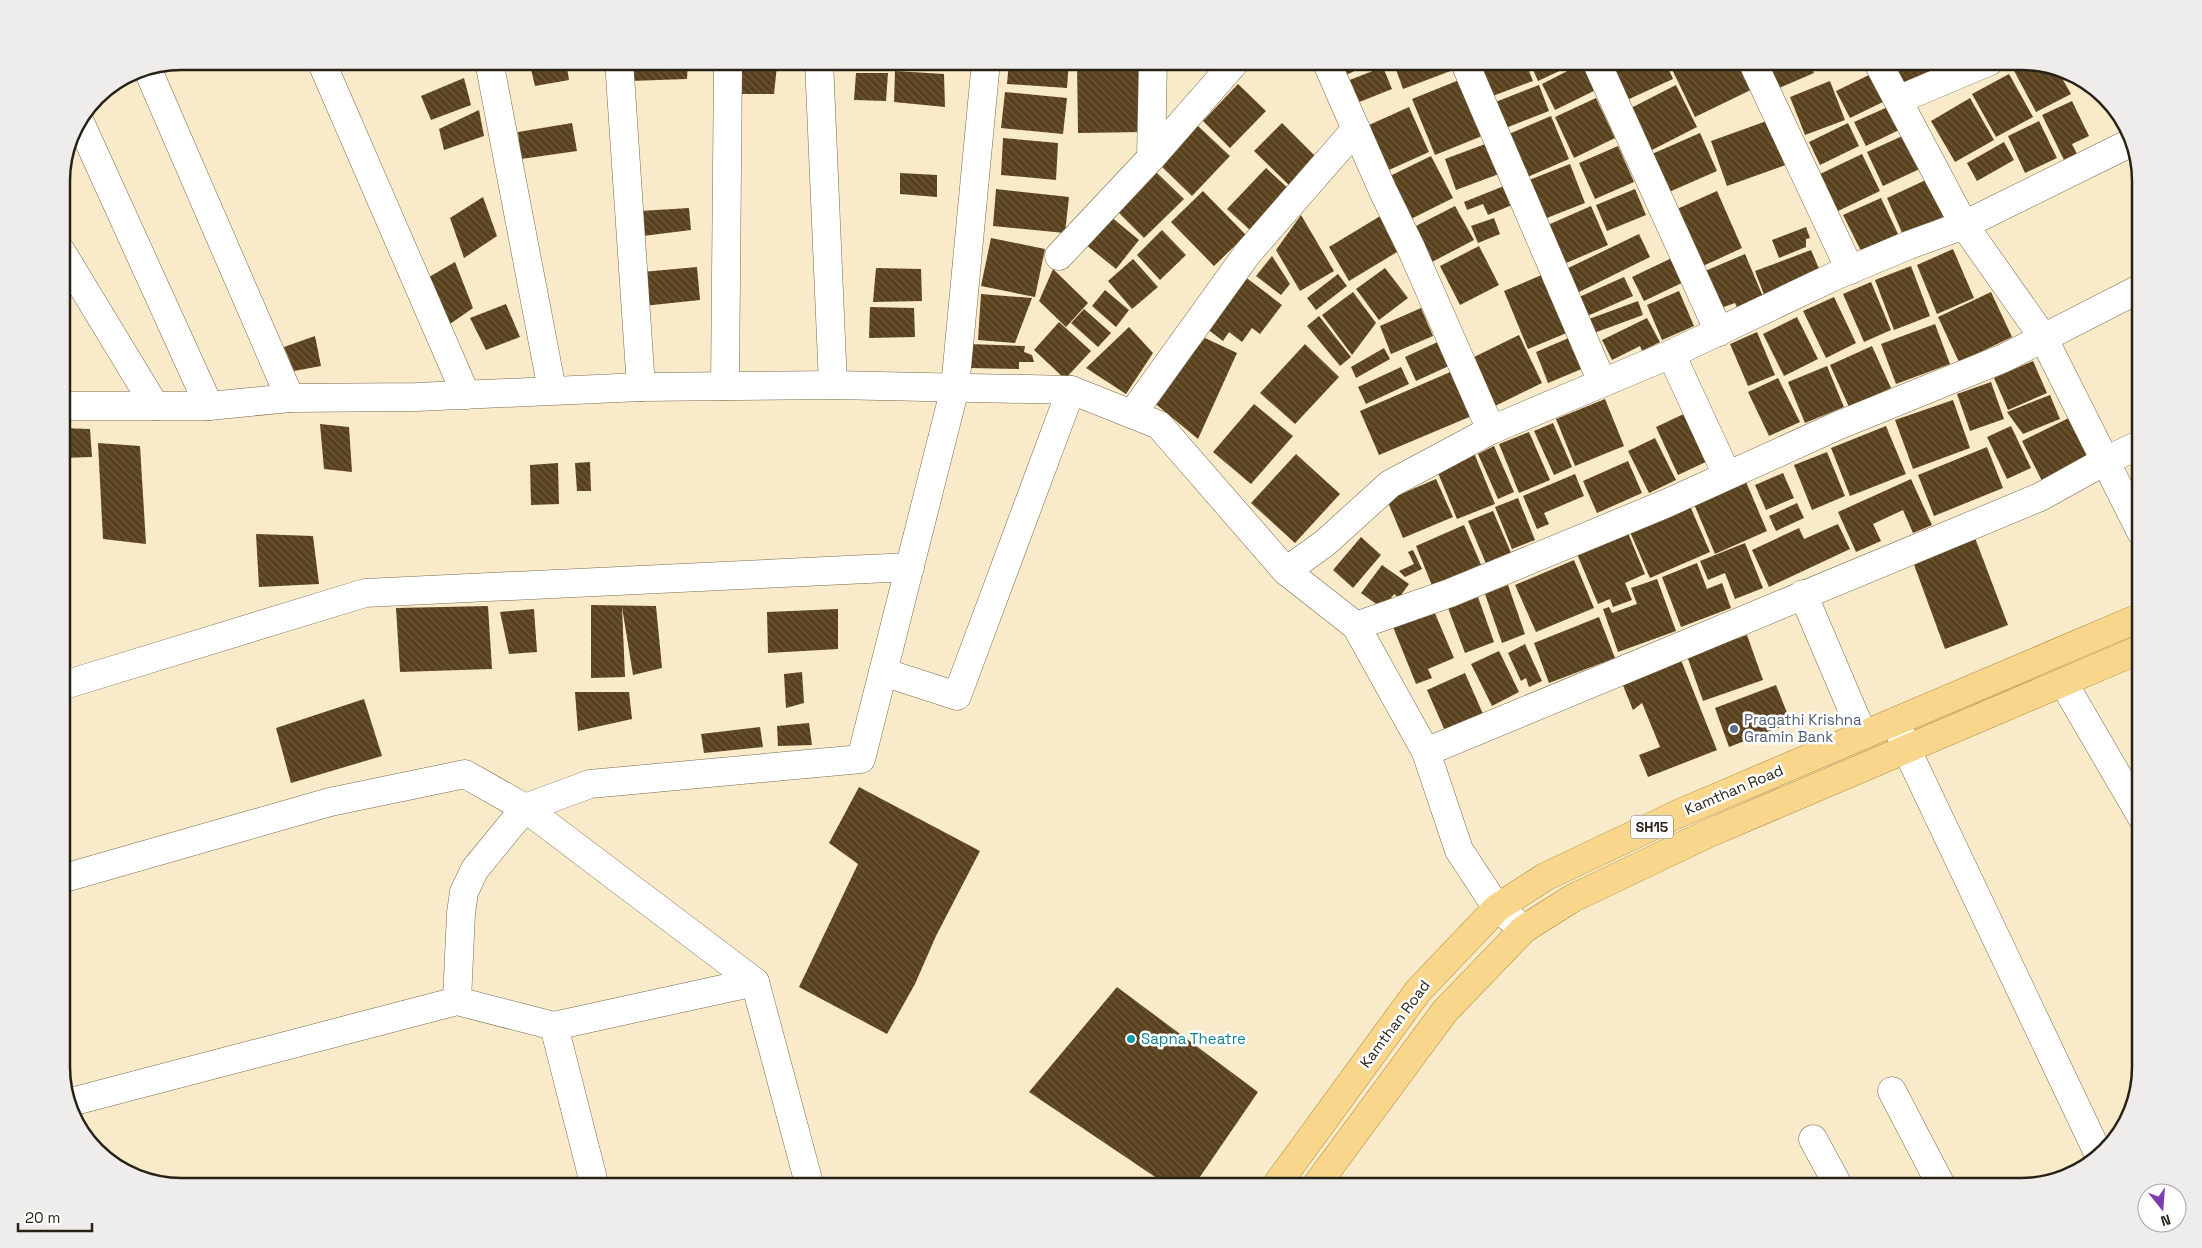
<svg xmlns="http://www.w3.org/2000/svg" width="2202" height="1248" font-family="'Space Grotesk',sans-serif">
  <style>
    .building { fill: url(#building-back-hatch) }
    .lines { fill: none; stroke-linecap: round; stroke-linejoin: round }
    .minor-casing { stroke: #776a4c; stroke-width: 29 }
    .major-casing { stroke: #ac8531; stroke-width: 29 }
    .minor { stroke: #fff; stroke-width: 28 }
    .major { stroke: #f8d68c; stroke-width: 28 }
    .service-dot { fill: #5c6f8a; stroke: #fff; stroke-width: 2 }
    .culture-dot { fill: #0f9aa8; stroke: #fff; stroke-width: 2 }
    .labels { text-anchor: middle; stroke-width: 5; stroke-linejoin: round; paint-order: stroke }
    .shield { fill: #fff; stroke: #68645b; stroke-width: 1 }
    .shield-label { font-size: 14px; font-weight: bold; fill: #272215 }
    .service-label { font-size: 15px; fill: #4e5e75; stroke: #fff; text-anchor: start }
    .street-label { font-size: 15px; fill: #272215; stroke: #fff }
    .culture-label { font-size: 15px; fill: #0d838f; stroke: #fff; text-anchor: start }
    .rim { fill: none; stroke: #272215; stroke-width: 2.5 }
  </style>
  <defs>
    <pattern id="building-back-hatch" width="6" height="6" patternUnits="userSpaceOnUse" patternTransform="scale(1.25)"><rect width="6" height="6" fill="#5a411e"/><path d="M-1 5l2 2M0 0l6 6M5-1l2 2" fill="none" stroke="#6e5a3d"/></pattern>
  </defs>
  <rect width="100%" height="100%" fill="#f9ebc9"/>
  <g class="building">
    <path d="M 529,61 L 566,61 L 569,80 L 535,86 Z"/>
    <path d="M 629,61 L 688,61 L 687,79 L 630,81 Z"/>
    <path d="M 895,61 L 943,61 L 943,69 L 895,66 Z"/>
    <path d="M 1009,61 L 1069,61 L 1067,88 L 1007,84 Z"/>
    <path d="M 1337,61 L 1375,61 L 1344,76 Z"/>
    <path d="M 1393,61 L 1459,61 L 1461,67 L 1403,89 Z"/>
    <path d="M 1493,61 L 1525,61 L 1533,81 L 1490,97 L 1478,67 Z"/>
    <path d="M 1529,61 L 1581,61 L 1538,81 Z"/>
    <path d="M 1587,61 L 1600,88 L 1555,110 L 1542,84 Z"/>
    <path d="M 1626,61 L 1665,61 L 1673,79 L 1627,100 L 1612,68 Z"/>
    <path d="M 1668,61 L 1748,61 L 1759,86 L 1695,117 Z"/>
    <path d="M 1765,61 L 1809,61 L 1814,73 L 1777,89 Z"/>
    <path d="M 1945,61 L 1951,73 L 1907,94 L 1893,62 Z"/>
    <path d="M 2022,61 L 2058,71 L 2071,94 L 2036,112 L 2012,67 Z"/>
    <path d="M 1143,62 L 1144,132 L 1078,133 L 1077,63 Z"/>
    <path d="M 739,65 L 777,66 L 774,94 L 737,94 Z"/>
    <path d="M 1383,67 L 1392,89 L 1357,103 L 1347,81 Z"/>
    <path d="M 895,71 L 944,74 L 945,107 L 894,102 Z"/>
    <path d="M 856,73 L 888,73 L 886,101 L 854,100 Z"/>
    <path d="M 1871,74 L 1885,101 L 1850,118 L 1836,91 Z"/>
    <path d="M 2009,74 L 2033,117 L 1996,137 L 1972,94 Z"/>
    <path d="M 1469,76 L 1492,132 L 1435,155 L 1412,99 Z"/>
    <path d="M 464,78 L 471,105 L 431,120 L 421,96 Z"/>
    <path d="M 1830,81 L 1845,120 L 1805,135 L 1790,97 Z"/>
    <path d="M 1238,84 L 1266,111 L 1230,148 L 1203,121 Z"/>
    <path d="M 1539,85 L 1549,111 L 1503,129 L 1493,103 Z"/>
    <path d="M 1676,85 L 1697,127 L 1650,151 L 1629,109 Z"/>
    <path d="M 1005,92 L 1067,98 L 1063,134 L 1001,128 Z"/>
    <path d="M 1596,98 L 1615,138 L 1574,158 L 1555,117 Z"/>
    <path d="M 1970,98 L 1994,140 L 1955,162 L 1931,121 Z"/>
    <path d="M 2072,101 L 2089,136 L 2072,144 L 2077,154 L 2064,160 L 2042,115 Z"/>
    <path d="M 2106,101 L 2121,115 L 2126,131 L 2122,133 Z"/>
    <path d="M 1890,106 L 1901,129 L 1866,146 L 1854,122 Z"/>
    <path d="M 1409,107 L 1429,152 L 1389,170 L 1369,125 Z"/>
    <path d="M 479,110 L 484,136 L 444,150 L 439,129 Z"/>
    <path d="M 1551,116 L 1569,159 L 1523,179 L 1504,136 Z"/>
    <path d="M 1775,118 L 1791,163 L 1727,186 L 1711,141 Z"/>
    <path d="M 2039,121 L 2057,158 L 2025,173 L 2008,136 Z"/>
    <path d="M 572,123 L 577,151 L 521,159 L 518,132 Z"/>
    <path d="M 1282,123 L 1319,160 L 1292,188 L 1254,151 Z"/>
    <path d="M 1848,123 L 1859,146 L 1820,165 L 1809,142 Z"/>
    <path d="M 1197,125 L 1230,156 L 1192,196 L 1159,164 Z"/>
    <path d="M 1700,133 L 1717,171 L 1669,192 L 1652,154 Z"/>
    <path d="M 1909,133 L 1924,167 L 1883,186 L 1867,152 Z"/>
    <path d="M 1003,138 L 1058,143 L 1056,180 L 1001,175 Z"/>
    <path d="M 1496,140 L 1507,171 L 1456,190 L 1445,159 Z"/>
    <path d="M 2004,142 L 2014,160 L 1977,181 L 1967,163 Z"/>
    <path d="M 1618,146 L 1634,182 L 1595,199 L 1579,163 Z"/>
    <path d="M 1862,154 L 1880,191 L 1838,211 L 1820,174 Z"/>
    <path d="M 1431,156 L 1453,198 L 1409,220 L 1388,177 Z"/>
    <path d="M 1570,164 L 1585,203 L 1539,221 L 1524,182 Z"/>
    <path d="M 1266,168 L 1291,191 L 1252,232 L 1227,209 Z"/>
    <path d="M 1155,171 L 1184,199 L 1144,238 L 1115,209 Z"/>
    <path d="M 900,173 L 937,175 L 937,197 L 900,194 Z"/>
    <path d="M 1928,179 L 1945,216 L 1903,235 L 1887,198 Z"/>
    <path d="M 1504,186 L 1512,205 L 1488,215 L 1483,204 L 1467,210 L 1464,202 Z"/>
    <path d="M 996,189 L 1069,197 L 1065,233 L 993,226 Z"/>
    <path d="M 1635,189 L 1646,215 L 1607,231 L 1596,205 Z"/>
    <path d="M 1203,191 L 1246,235 L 1214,266 L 1171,222 Z"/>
    <path d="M 1717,191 L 1742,248 L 1703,266 L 1677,209 Z"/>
    <path d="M 483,197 L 497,236 L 464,258 L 450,218 Z"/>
    <path d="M 1881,198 L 1898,234 L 1861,251 L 1843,215 Z"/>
    <path d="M 1455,206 L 1474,240 L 1430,263 L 1412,228 Z"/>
    <path d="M 1591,206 L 1608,245 L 1557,267 L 1541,228 Z"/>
    <path d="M 689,208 L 691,230 L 643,236 L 640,211 Z"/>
    <path d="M 1104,211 L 1139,240 L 1116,269 L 1080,240 Z"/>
    <path d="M 1301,215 L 1334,271 L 1300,291 L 1276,250 Z"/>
    <path d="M 1382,215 L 1402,249 L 1349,281 L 1329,247 Z"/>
    <path d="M 1494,218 L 1500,234 L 1478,243 L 1471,226 Z"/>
    <path d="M 1806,227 L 1810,238 L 1806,239 L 1806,247 L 1779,258 L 1772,240 Z"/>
    <path d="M 1162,230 L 1186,255 L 1160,280 L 1137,255 Z"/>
    <path d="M 1639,234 L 1650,257 L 1573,295 L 1562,271 Z"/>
    <path d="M 991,238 L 1045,249 L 1035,297 L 981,286 Z"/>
    <path d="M 1479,246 L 1499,285 L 1460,305 L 1440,266 Z"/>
    <path d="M 1953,249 L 1974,298 L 1937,314 L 1917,265 Z"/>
    <path d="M 1811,250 L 1820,271 L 1788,283 L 1791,290 L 1766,300 L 1755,271 Z"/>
    <path d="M 1745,254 L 1764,299 L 1738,310 L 1735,303 L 1721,308 L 1705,271 Z"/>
    <path d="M 1272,256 L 1290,284 L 1281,295 L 1256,276 Z"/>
    <path d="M 1676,256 L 1688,280 L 1644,301 L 1632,277 Z"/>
    <path d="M 1133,259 L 1158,287 L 1132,309 L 1108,281 Z"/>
    <path d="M 455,262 L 473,308 L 450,324 L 429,277 Z"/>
    <path d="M 1911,266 L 1930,316 L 1894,330 L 1875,280 Z"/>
    <path d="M 697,267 L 700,300 L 643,306 L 642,272 Z"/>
    <path d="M 876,268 L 921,269 L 922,301 L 873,302 Z"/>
    <path d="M 1385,268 L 1408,298 L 1379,320 L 1356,289 Z"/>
    <path d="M 1053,269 L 1088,303 L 1066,327 L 1039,301 Z"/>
    <path d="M 1338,274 L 1347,286 L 1316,310 L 1307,298 Z"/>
    <path d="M 1544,274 L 1569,332 L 1528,349 L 1504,291 Z"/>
    <path d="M 1244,276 L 1282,305 L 1260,334 L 1252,328 L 1242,342 L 1229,332 L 1223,341 L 1206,328 Z"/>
    <path d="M 1624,277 L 1633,296 L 1585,317 L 1577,298 Z"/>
    <path d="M 1871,282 L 1891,330 L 1864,342 L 1843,294 Z"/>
    <path d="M 1105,290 L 1129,310 L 1116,327 L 1092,306 Z"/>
    <path d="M 1679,291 L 1694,326 L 1662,340 L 1647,305 Z"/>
    <path d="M 1353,292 L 1376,323 L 1352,355 L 1322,315 Z"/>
    <path d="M 1991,292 L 2012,337 L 1959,362 L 1938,317 Z"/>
    <path d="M 981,294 L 1032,298 L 1015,343 L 978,340 Z"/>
    <path d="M 1834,297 L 1856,343 L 1826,358 L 1803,311 Z"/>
    <path d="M 1638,301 L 1643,315 L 1594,333 L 1589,319 Z"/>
    <path d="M 506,304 L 520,337 L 486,350 L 470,318 Z"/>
    <path d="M 870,307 L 914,308 L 915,337 L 869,338 Z"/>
    <path d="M 1421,308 L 1433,336 L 1391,354 L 1380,326 Z"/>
    <path d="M 1084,309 L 1111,333 L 1098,347 L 1071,323 Z"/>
    <path d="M 1319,316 L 1351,357 L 1340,366 L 1307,326 Z"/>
    <path d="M 1797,317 L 1818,359 L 1784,376 L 1763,334 Z"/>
    <path d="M 1647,318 L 1660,342 L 1642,351 L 1640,346 L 1612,360 L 1602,340 Z"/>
    <path d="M 1059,322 L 1091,351 L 1065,379 L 1034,350 Z"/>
    <path d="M 1935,324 L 1950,364 L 1896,384 L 1881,344 Z"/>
    <path d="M 1129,327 L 1153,353 L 1126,394 L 1086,368 Z"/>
    <path d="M 1757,332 L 1775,375 L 1748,386 L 1730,344 Z"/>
    <path d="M 1519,335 L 1542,383 L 1495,406 L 1472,358 Z"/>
    <path d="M 315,336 L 321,366 L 294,371 L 284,347 Z"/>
    <path d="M 1571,337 L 1584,368 L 1548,383 L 1536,352 Z"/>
    <path d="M 1205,338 L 1237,353 L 1198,439 L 1152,401 Z"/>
    <path d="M 1440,341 L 1451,365 L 1416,381 L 1405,357 Z"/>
    <path d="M 969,344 L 1025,346 L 1024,352 L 1032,355 L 1034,362 L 1019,362 L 1019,369 L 969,368 Z"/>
    <path d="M 1305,344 L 1339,377 L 1295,424 L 1260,393 Z"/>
    <path d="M 1872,346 L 1891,388 L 1849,407 L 1830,365 Z"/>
    <path d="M 1384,348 L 1390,359 L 1356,378 L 1351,367 Z"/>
    <path d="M 2033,361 L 2047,393 L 2008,410 L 1994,378 Z"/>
    <path d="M 1827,366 L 1844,407 L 1805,423 L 1788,382 Z"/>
    <path d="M 1401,367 L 1409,384 L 1366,404 L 1358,387 Z"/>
    <path d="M 1455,370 L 1474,415 L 1379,455 L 1360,411 Z"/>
    <path d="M 1778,378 L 1800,422 L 1769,436 L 1748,392 Z"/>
    <path d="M 1991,382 L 2004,419 L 1970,431 L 1957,394 Z"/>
    <path d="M 2050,395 L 2060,419 L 2023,434 L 2007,412 Z"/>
    <path d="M 1605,399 L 1624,446 L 1575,466 L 1556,419 Z"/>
    <path d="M 1953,400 L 1970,448 L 1913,469 L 1895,420 Z"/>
    <path d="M 1254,404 L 1293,436 L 1251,484 L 1213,452 Z"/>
    <path d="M 1688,412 L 1710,460 L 1678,475 L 1656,427 Z"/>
    <path d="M 2073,416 L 2094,458 L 2043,483 L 2022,441 Z"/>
    <path d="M 1553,423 L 1572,467 L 1554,475 L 1534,431 Z"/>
    <path d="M 320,424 L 349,427 L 352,472 L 324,469 Z"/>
    <path d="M 1886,426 L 1906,474 L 1850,496 L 1831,448 Z"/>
    <path d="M 2011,426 L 2031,468 L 2007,479 L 1987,437 Z"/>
    <path d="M 61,428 L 90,429 L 92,457 L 61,458 Z"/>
    <path d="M 1529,432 L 1550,480 L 1519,493 L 1499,444 Z"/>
    <path d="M 1655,438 L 1676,480 L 1649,493 L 1628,451 Z"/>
    <path d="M 98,443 L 140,446 L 146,544 L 103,539 Z"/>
    <path d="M 1494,446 L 1514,492 L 1498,499 L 1478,454 Z"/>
    <path d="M 1987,447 L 2003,488 L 1934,516 L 1918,475 Z"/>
    <path d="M 1827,452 L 1845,496 L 1812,510 L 1794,465 Z"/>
    <path d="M 1474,453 L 1495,504 L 1457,519 L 1436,468 Z"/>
    <path d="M 1296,454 L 1340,494 L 1295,543 L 1251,503 Z"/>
    <path d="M 1628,461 L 1642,493 L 1597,513 L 1583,481 Z"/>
    <path d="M 590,462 L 591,491 L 577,491 L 575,463 Z"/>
    <path d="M 558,463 L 559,504 L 531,505 L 530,465 Z"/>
    <path d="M 1783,473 L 1794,498 L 1766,510 L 1755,485 Z"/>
    <path d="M 1575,474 L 1584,496 L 1544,513 L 1549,524 L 1537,529 L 1523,496 Z"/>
    <path d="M 1436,479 L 1453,517 L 1403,538 L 1387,500 Z"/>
    <path d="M 1911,479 L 1932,525 L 1913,533 L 1903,510 L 1873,524 L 1881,541 L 1856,552 L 1838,512 Z"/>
    <path d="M 1746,482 L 1767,531 L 1715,554 L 1694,504 Z"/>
    <path d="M 1518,498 L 1535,540 L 1512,549 L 1495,507 Z"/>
    <path d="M 1797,503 L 1804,518 L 1776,531 L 1769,516 Z"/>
    <path d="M 1690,506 L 1710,552 L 1650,578 L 1630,532 Z"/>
    <path d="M 1493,511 L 1512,555 L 1487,566 L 1468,521 Z"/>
    <path d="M 1838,524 L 1850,549 L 1769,587 L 1752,550 L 1799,528 L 1804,539 Z"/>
    <path d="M 1464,525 L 1482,567 L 1433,588 L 1416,546 Z"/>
    <path d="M 1628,533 L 1645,574 L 1625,583 L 1632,600 L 1613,607 L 1610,599 L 1598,604 L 1577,554 Z"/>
    <path d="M 256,534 L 313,536 L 319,584 L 259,587 Z"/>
    <path d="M 1361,537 L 1381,555 L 1353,588 L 1333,570 Z"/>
    <path d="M 1975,538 L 2008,625 L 1945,649 L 1913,562 Z"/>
    <path d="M 1745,543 L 1763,588 L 1735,599 L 1725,573 L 1708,580 L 1700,561 Z"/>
    <path d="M 1413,550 L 1422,569 L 1405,577 L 1399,571 L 1414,564 L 1408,552 Z"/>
    <path d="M 1574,560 L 1594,608 L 1536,632 L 1515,585 Z"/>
    <path d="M 1697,563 L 1707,589 L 1722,583 L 1731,608 L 1681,627 L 1662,577 Z"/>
    <path d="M 1382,565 L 1409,584 L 1399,598 L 1394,594 L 1383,609 L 1361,593 Z"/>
    <path d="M 1657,579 L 1676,631 L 1618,652 L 1603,609 L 1609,607 L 1612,613 L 1637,604 L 1631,588 Z"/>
    <path d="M 1508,585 L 1525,634 L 1502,643 L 1485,594 Z"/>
    <path d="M 1478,597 L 1494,642 L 1465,653 L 1448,608 Z"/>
    <path d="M 591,605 L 656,606 L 662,668 L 633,675 L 622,607 L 625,677 L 591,678 Z"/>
    <path d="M 488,606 L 492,669 L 400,672 L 396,608 Z"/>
    <path d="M 534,609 L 537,652 L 509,654 L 500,612 Z"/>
    <path d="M 838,609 L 838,649 L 768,653 L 767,612 Z"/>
    <path d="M 1434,611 L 1454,658 L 1428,669 L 1432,678 L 1416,684 L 1393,627 Z"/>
    <path d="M 1599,617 L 1615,658 L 1549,683 L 1534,643 Z"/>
    <path d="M 1747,635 L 1763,680 L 1703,701 L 1687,656 Z"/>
    <path d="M 1525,644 L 1542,681 L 1529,687 L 1526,678 L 1521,681 L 1508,653 Z"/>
    <path d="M 1499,651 L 1519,692 L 1492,706 L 1471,664 Z"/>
    <path d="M 1681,660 L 1717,750 L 1648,777 L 1639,755 L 1660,747 L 1642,703 L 1633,710 L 1622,683 Z"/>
    <path d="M 802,672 L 804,703 L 786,708 L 784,674 Z"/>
    <path d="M 1465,673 L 1483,714 L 1445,731 L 1427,690 Z"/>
    <path d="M 1776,685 L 1791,723 L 1729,747 L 1715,708 Z"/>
    <path d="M 575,692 L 629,692 L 632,719 L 578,731 Z"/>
    <path d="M 364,699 L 382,756 L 291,783 L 276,728 Z"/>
    <path d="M 809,723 L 812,745 L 778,746 L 777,726 Z"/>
    <path d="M 760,727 L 763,747 L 704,753 L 701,734 Z"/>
    <path d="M 859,787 L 980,851 L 936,936 L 915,984 L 887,1034 L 799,987 L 858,864 L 829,843 Z"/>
    <path d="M 1117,987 L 1258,1092 L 1193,1187 L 1170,1187 L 1029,1092 Z"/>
  </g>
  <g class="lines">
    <defs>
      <g id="minor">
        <path d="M 321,61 L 466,395"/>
        <path d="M 489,61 L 552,390"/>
        <path d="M 619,61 L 641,387"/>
        <path d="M 819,61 L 833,385"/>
        <path d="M 1326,61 L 1383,191 L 1411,248 L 1491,430"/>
        <path d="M 1464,61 L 1602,382"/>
        <path d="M 1596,61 L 1719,332"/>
        <path d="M 1752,61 L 1850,270"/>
        <path d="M 1877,61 L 1964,225 L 2043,337 L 2141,532"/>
        <path d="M 147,68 L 290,398"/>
        <path d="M 1898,100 L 1990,61"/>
        <path d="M 79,120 L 209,406"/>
        <path d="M 1151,158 L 1153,61"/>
        <path d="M 61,251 L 155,406"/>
        <path d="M 1059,256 L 1151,158 L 1236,61"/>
        <path d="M 1671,354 L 1727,475"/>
        <path d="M 725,386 L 728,61"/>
        <path d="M 61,406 L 209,406 L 290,398 L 416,397 L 641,387 L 833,385 L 1071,390 L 1159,425 L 1286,571 L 1356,626 L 1426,752 L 1459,850 L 1497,908 L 1524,929"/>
        <path d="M 1132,414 L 1247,254 L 1356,129"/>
        <path d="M 1286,571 L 1325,543 L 1390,484 L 1491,430 L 1671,354 L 1835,276 L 1909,245 L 1964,225 L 2130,143"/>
        <path d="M 1803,594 L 1863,735"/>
        <path d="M 1356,626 L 1450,593 L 1665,504 L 1837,426 L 2004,358 L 2141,288"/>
        <path d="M 883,672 L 957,696 L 1071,390"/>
        <path d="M 2063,682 L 2141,816"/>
        <path d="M 61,686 L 365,593 L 910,567"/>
        <path d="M 1896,722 L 1906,748 L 2098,1153"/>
        <path d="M 1426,752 L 2040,497 L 2105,461 L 2141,444"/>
        <path d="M 61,879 L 330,802 L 465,774 L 525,808 L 755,982 L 810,1187"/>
        <path d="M 457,1001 L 461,913 L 464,892 L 475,869 L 525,808 L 590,784 L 861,759 L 955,388 L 986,61"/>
        <path d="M 554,1026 L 755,982"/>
        <path d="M 1892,1091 L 1942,1187"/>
        <path d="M 71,1102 L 457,1001 L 554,1026 L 595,1187"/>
        <path d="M 1813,1139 L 1839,1187"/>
      </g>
      <g id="major">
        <path d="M 1275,1187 L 1418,991 L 1497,908 L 1545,877 L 1680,813 L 2141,617"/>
        <path d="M 1315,1187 L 1445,1011 L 1524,929 L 1573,898 L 1707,834 L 2141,649"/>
      </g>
    </defs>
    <use href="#minor" class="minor-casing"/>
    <use href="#major" class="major-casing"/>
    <use href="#minor" class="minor"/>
    <use href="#major" class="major"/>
  </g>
  <circle class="service-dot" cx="1734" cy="729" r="5"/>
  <circle class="culture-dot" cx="1131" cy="1039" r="5"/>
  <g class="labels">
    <rect class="shield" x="1631" y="815.5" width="42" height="23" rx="4"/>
    <g class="shield-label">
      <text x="1652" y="832">SH15</text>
    </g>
    <g class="service-label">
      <text x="1744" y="725">Pragathi Krishna<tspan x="1744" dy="17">Gramin Bank</tspan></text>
    </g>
    <g class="street-label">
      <text transform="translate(1734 790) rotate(-23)" y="5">Kamthan Road</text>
      <text transform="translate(1395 1024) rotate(-53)" y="5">Kamthan Road</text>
    </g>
    <g class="culture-label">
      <text x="1141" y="1044">Sapna Theatre</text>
    </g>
  </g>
  <path d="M0 0H2202V1248H0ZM181 70H2021A111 111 0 0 1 2132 181V1067A111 111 0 0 1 2021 1178H181A111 111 0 0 1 70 1067V181A111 111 0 0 1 181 70Z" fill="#eeedec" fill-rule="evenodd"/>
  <path class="rim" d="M181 70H2021A111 111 0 0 1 2132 181V1067A111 111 0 0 1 2021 1178H181A111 111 0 0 1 70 1067V181A111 111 0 0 1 181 70Z"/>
  <g transform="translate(2162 1208) rotate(163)"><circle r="24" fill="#ffffff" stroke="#a9a7a1"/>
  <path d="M0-4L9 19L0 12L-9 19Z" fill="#7d3cb1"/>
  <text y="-8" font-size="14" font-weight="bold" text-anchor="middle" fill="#272215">N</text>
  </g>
  <path d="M18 1223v8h74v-8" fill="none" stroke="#272215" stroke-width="2.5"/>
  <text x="25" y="1223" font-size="15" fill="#272215" stroke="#ffffff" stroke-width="4" paint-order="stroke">20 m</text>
</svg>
